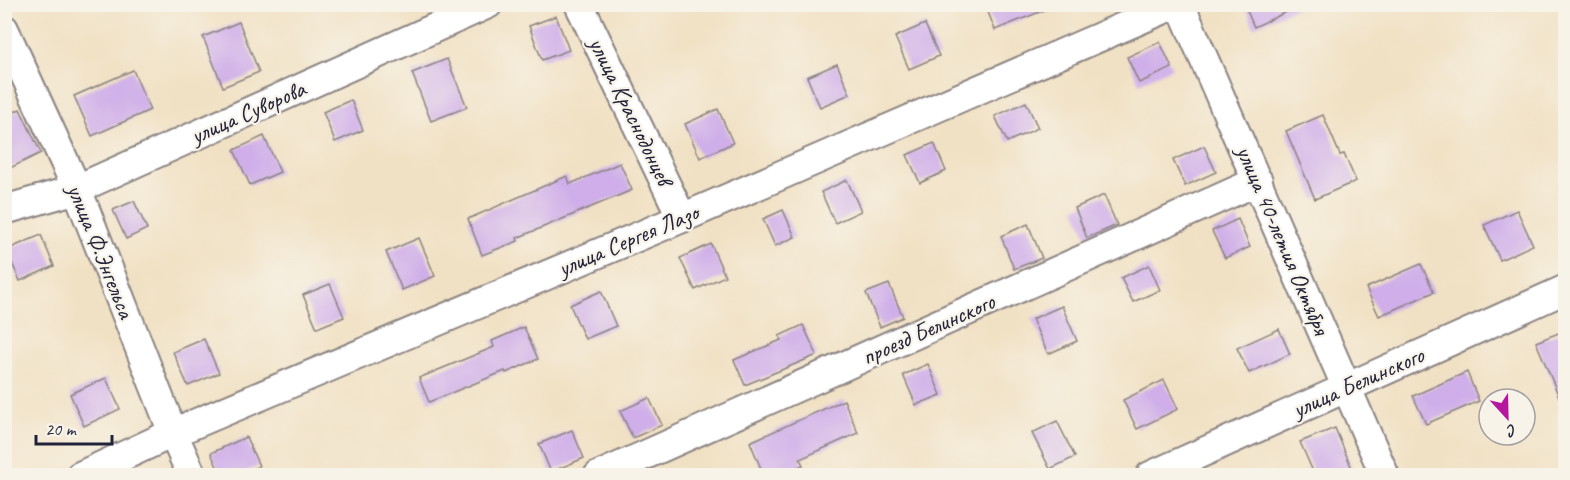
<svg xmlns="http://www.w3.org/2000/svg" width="1570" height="480" font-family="Caveat,sans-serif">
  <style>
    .building { fill: #cfaee9 }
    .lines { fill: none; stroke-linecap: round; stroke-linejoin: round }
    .street-casing { stroke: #8a8280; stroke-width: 32 }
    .street { stroke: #fff; stroke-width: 28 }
    .labels { text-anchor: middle; stroke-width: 4.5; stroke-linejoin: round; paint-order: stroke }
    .street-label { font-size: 24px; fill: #22223b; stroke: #f7f3e8 }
  </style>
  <rect width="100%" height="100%" fill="#f7f3e8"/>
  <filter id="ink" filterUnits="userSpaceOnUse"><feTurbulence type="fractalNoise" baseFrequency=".0167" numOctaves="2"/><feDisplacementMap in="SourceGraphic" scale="12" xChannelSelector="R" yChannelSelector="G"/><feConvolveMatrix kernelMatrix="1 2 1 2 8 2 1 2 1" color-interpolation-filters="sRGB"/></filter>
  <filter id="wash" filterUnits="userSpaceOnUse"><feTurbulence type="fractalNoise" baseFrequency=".008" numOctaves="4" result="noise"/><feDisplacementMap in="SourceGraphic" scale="24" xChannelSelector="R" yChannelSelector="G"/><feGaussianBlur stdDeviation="1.35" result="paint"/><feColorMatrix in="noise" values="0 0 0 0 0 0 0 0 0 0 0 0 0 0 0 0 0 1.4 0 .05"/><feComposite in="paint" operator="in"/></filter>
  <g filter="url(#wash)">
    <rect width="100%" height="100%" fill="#f1e1c4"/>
    <g id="blocks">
      <g class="building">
        <path d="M 985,4 L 1057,4 L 1057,5 L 995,30 Z"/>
        <path d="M 1244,4 L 1304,4 L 1254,27 Z"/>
        <path d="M 556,16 L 569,50 L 542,60 L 529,26 Z"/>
        <path d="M 239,22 L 259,72 L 223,87 L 203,37 Z"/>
        <path d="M 925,24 L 939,56 L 909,69 L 895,37 Z"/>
        <path d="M 1160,42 L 1172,68 L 1139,83 L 1127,57 Z"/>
        <path d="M 447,59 L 467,107 L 431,121 L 412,73 Z"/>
        <path d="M 837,64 L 850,94 L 820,107 L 807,77 Z"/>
        <path d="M 133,70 L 150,110 L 92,136 L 74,96 Z"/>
        <path d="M 351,100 L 363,130 L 335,142 L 323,112 Z"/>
        <path d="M 1026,102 L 1038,128 L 1007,142 L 995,116 Z"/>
        <path d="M 20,109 L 41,153 L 4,171 L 4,117 Z"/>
        <path d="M 718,109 L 733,143 L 700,158 L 685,124 Z"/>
        <path d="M 1323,115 L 1340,155 L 1344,154 L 1356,181 L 1315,199 L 1286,131 Z"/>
        <path d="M 264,136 L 280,172 L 250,185 L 234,150 Z"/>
        <path d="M 934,143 L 946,171 L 920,183 L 907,155 Z"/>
        <path d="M 1204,146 L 1216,172 L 1185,186 L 1173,160 Z"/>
        <path d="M 620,163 L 632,190 L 517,238 L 518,241 L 482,255 L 468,219 L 567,176 L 570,184 Z"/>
        <path d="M 847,180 L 861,211 L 835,223 L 821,192 Z"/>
        <path d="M 1104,195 L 1117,225 L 1087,238 L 1075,208 Z"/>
        <path d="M 134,201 L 147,229 L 126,239 L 113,210 Z"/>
        <path d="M 783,210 L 795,237 L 775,246 L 763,219 Z"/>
        <path d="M 1517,210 L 1533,245 L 1500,260 L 1484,225 Z"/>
        <path d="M 1238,219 L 1250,247 L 1225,258 L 1212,231 Z"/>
        <path d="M 1028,224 L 1042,258 L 1014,269 L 1001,236 Z"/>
        <path d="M 41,235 L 54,266 L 20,281 L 6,250 Z"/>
        <path d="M 419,238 L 435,276 L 402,290 L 386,252 Z"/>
        <path d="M 711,244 L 725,276 L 695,290 L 680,258 Z"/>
        <path d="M 1421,264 L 1434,292 L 1379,316 L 1366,288 Z"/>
        <path d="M 1149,265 L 1160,290 L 1133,302 L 1121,278 Z"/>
        <path d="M 330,284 L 344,317 L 317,328 L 303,295 Z"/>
        <path d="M 889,284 L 903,317 L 880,327 L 866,293 Z"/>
        <path d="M 601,291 L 616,326 L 585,339 L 570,305 Z"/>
        <path d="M 1062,306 L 1077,341 L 1048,354 L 1032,319 Z"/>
        <path d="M 803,325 L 817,355 L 745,385 L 734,360 L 781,340 L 779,336 Z"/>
        <path d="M 524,327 L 538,359 L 506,373 L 505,371 L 429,402 L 419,378 L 494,347 L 492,341 Z"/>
        <path d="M 1279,329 L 1290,354 L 1249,373 L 1237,348 Z"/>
        <path d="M 1566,330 L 1566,411 L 1565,411 L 1536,342 Z"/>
        <path d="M 204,339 L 219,373 L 188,386 L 173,352 Z"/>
        <path d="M 928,364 L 941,395 L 916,405 L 903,375 Z"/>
        <path d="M 1467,372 L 1479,401 L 1426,424 L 1413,396 Z"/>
        <path d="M 106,378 L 120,409 L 84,426 L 70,394 Z"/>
        <path d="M 1164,380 L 1178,409 L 1137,429 L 1123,400 Z"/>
        <path d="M 649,398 L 662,425 L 633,438 L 620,411 Z"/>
        <path d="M 844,400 L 858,433 L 800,459 L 803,465 L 777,476 L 764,476 L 750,442 Z"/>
        <path d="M 1057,421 L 1075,457 L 1050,469 L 1032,433 Z"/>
        <path d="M 1335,428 L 1353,471 L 1343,476 L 1315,476 L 1300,442 Z"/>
        <path d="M 572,430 L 584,458 L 551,472 L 539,444 Z"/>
        <path d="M 246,437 L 259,466 L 237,476 L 221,476 L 211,453 Z"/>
      </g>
    </g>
  </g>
  <g filter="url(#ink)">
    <use href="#blocks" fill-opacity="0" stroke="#8a8280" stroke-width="1.5"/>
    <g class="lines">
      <defs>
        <g id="street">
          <path d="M 579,4 L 682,218"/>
          <path d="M 1180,4 L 1385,476"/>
          <path d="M 4,29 L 77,189 L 173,433 L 192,476"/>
          <path d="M 4,210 L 77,189 L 488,4"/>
          <path d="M 80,476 L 173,433 L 682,218 L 1176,4"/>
          <path d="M 598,476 L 1258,181"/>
          <path d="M 1150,476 L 1566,289"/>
        </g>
      </defs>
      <use href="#street" class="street-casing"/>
      <use href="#street" class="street"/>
    </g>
  </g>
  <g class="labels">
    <g class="street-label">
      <text transform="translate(631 111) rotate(64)" y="8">улица Краснодонцев</text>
      <text transform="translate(248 112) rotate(-24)" y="8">улица Суворова</text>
      <text transform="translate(628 240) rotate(-23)" y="8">улица Сергея Лазо</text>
      <text transform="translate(1283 240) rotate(67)" y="8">улица 40-летия Октября</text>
      <text transform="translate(101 251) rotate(68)" y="8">улица Ф.Энгельса</text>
      <text transform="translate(928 329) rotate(-24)" y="8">проезд Белинского</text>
      <text transform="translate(1358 382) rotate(-24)" y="8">улица Белинского</text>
    </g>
  </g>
  <rect width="1570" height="480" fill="none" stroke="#f7f3e8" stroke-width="24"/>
  <g transform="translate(1507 417) rotate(158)"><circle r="28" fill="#f7f3e8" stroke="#a29fa3" stroke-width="1.5"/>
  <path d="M0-4.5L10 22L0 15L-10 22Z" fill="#b5179e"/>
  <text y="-9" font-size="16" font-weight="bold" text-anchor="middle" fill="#22223b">С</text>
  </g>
  <path d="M36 435v9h76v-9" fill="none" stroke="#22223b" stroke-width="3"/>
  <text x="45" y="435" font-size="18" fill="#22223b" stroke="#f7f3e8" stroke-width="4.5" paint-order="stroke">20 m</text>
</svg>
